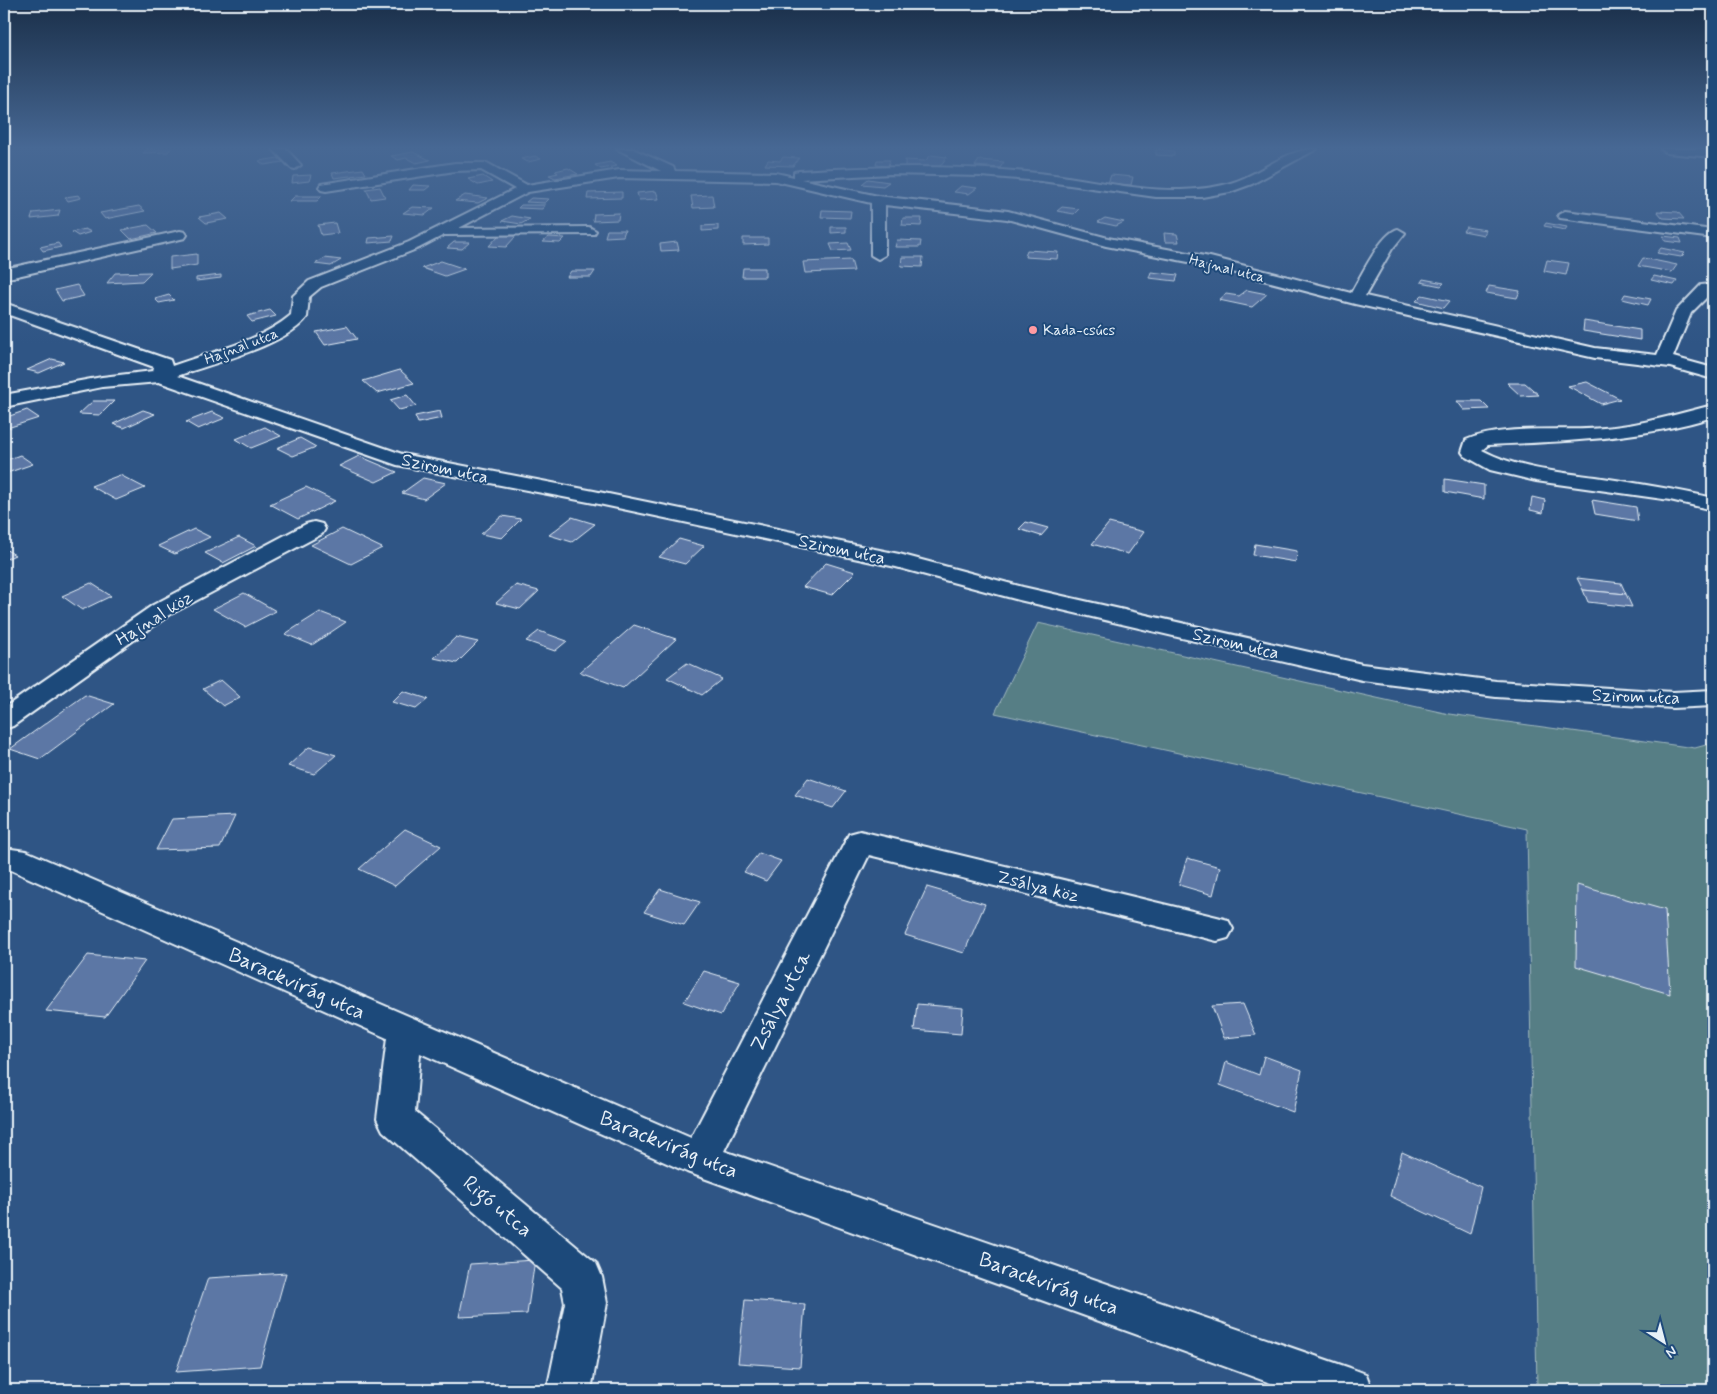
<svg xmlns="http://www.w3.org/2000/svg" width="1717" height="1394" font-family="Mynerve,sans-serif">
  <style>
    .green { fill: #577e85; stroke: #a0b8be }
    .building { fill: #5c77a5; stroke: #e8f1f8 }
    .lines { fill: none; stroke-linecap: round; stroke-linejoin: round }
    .minor-casing { stroke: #e8f1f8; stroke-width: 4 }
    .minor { fill: #1f4a7a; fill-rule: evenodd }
    .poi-dot { fill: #ff9aa2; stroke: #1f4a7a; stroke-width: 2 }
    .labels { text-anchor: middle; stroke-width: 4; stroke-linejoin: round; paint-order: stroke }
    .far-street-label { font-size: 15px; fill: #e8f1f8; stroke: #1f4a7a }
    .far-poi-label { font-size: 15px; fill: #e8f1f8; stroke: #1f4a7a; text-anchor: start }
    .street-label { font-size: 18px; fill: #e8f1f8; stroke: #1f4a7a }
    .near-street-label { font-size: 21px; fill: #e8f1f8; stroke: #1f4a7a }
  </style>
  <rect width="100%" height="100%" fill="#2f5585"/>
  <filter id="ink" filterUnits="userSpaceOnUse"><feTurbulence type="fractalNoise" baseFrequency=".02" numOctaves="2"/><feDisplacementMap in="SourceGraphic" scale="10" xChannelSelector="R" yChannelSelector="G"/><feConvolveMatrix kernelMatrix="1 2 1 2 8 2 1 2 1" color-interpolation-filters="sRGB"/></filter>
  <g filter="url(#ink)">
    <path class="green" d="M 1038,623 L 1449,714 L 1695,748 L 1713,743 L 1713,1390 L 1537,1390 L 1527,829 L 995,713 Z"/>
    <g class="building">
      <path d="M 148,149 L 171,149 L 168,152 L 143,153 Z"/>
      <path d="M 1156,149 L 1174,151 L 1174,156 L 1156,155 Z"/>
      <path d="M 413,152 L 430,160 L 416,163 L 406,158 L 398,160 L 391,156 Z"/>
      <path d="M 931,155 L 947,157 L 940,166 L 905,166 L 905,160 L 925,161 Z"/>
      <path d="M 535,156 L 541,159 L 528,162 L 521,159 Z"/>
      <path d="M 783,157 L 799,158 L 793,166 L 765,165 L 768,160 L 780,161 Z"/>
      <path d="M 278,158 L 283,162 L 264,165 L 259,161 Z"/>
      <path d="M 877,160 L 890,160 L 888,166 L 876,165 Z"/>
      <path d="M 979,160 L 1004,162 L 1000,168 L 975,166 Z"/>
      <path d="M 610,162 L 617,166 L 601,169 L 595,165 Z"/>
      <path d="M 568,168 L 578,174 L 555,178 L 549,175 L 558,173 L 555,171 Z"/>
      <path d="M 363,169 L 366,174 L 334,178 L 332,173 Z"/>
      <path d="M 311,175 L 309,181 L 292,183 L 293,176 Z"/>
      <path d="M 1111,175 L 1133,177 L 1131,185 L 1108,183 Z"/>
      <path d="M 483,176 L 492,182 L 478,185 L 468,179 Z"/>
      <path d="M 868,179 L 889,182 L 883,186 L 862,184 Z"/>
      <path d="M 413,185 L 430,186 L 425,190 L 409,190 Z"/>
      <path d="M 961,186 L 977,188 L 969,194 L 954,192 Z"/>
      <path d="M 380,187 L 385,197 L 371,199 L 366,189 Z"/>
      <path d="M 656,191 L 659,199 L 639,200 L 637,193 Z"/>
      <path d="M 622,192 L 622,198 L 587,199 L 588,193 Z"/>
      <path d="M 79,195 L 81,198 L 68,201 L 65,197 Z"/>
      <path d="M 465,195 L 488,198 L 478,203 L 455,201 Z"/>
      <path d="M 712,195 L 714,207 L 693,208 L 691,196 Z"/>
      <path d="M 295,196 L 322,196 L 317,201 L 290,201 Z"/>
      <path d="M 531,198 L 549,199 L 545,203 L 526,202 Z"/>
      <path d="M 521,205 L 545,205 L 542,209 L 518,208 Z"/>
      <path d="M 139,206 L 145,211 L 105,219 L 100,213 Z"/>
      <path d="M 412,207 L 434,208 L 425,215 L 403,213 Z"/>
      <path d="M 1062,207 L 1079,209 L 1074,214 L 1057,211 Z"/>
      <path d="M 60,210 L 58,216 L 31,219 L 33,213 Z"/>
      <path d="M 822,210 L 851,211 L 850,218 L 821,217 Z"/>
      <path d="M 1657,211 L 1678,212 L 1684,219 L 1663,218 Z"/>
      <path d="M 221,213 L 228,219 L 206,223 L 199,217 Z"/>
      <path d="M 619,213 L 618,220 L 593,221 L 594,214 Z"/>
      <path d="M 512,216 L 530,219 L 521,224 L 502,221 Z"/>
      <path d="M 903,218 L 922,218 L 921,226 L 902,225 Z"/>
      <path d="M 1105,218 L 1124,222 L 1116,226 L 1098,222 Z"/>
      <path d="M 335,223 L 338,233 L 321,235 L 318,225 Z"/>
      <path d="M 1546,223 L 1567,227 L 1565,230 L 1544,226 Z"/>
      <path d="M 148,225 L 157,233 L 131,239 L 122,230 Z"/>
      <path d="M 718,225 L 718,230 L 702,231 L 702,226 Z"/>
      <path d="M 831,227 L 846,227 L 846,232 L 831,233 Z"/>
      <path d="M 1466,227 L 1486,230 L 1484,235 L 1463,231 Z"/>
      <path d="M 85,229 L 91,232 L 78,236 L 72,232 Z"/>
      <path d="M 607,230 L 625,230 L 623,236 L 605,237 Z"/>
      <path d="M 1164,233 L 1177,234 L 1179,242 L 1165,242 Z"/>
      <path d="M 499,235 L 516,236 L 506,247 L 489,246 Z"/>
      <path d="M 394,236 L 392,241 L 368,243 L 369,238 Z"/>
      <path d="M 1663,236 L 1680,238 L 1682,243 L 1665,241 Z"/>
      <path d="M 549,237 L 565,238 L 560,243 L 543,242 Z"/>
      <path d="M 743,238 L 768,238 L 768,244 L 743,245 Z"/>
      <path d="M 897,240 L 921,241 L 920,247 L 895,247 Z"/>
      <path d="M 454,242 L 470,242 L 462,249 L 447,248 Z"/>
      <path d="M 677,242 L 679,250 L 661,251 L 660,244 Z"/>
      <path d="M 58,243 L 61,247 L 43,251 L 40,247 Z"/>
      <path d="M 848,243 L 851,250 L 833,251 L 830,244 Z"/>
      <path d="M 1661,248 L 1685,253 L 1681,257 L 1657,253 Z"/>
      <path d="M 1027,250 L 1058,252 L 1057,259 L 1025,257 Z"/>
      <path d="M 197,254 L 197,265 L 170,269 L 170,257 Z"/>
      <path d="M 902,257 L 923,257 L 922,267 L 901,266 Z"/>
      <path d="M 325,258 L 341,260 L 331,266 L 315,264 Z"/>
      <path d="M 1643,258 L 1677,265 L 1672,272 L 1638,266 Z"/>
      <path d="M 851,260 L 854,271 L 805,273 L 803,262 Z"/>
      <path d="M 1547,260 L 1569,263 L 1566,275 L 1544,271 Z"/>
      <path d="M 441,261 L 465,269 L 445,276 L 422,268 Z"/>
      <path d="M 743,268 L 765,268 L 765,277 L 742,277 Z"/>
      <path d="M 571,271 L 595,271 L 591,277 L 567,277 Z"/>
      <path d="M 151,272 L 142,281 L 107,283 L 115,273 Z"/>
      <path d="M 1151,272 L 1178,275 L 1176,281 L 1149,278 Z"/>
      <path d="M 221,275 L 221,278 L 196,281 L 196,278 Z"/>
      <path d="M 1654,276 L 1677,281 L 1674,285 L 1651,280 Z"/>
      <path d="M 1423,279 L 1444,283 L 1441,286 L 1421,282 Z"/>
      <path d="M 77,285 L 84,296 L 62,301 L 55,290 Z"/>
      <path d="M 1489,286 L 1520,291 L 1517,298 L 1486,293 Z"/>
      <path d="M 1247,290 L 1267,294 L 1252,307 L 1219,300 L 1226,294 L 1239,296 Z"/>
      <path d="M 1625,294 L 1651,299 L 1648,305 L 1622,299 Z"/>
      <path d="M 169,295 L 174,300 L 159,303 L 155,299 Z"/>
      <path d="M 1422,295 L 1450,301 L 1444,308 L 1416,301 Z"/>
      <path d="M 270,310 L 276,316 L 252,322 L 247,316 Z"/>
      <path d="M 1584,321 L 1640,330 L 1640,340 L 1583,331 Z"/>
      <path d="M 347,326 L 357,339 L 325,345 L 316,332 Z"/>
      <path d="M 52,359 L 64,362 L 39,373 L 27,370 Z"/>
      <path d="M 400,370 L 414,383 L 377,393 L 363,381 Z"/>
      <path d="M 1587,382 L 1620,399 L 1601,404 L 1568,386 Z"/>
      <path d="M 1507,383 L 1525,383 L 1539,395 L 1521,396 Z"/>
      <path d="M 407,395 L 416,406 L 399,410 L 390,400 Z"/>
      <path d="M 93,401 L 114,401 L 100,415 L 79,414 Z"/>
      <path d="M 1457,401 L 1481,401 L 1489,409 L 1464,410 Z"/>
      <path d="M 27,410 L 39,418 L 4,429 L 4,418 Z"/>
      <path d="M 143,410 L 155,414 L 124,428 L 113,424 Z"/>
      <path d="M 440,411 L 442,418 L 418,423 L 415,416 Z"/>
      <path d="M 212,412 L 225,418 L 198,429 L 186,422 Z"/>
      <path d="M 265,427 L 281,436 L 251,448 L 236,439 Z"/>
      <path d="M 300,438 L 316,447 L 293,456 L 277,448 Z"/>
      <path d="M 20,455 L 33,464 L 4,474 L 4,461 Z"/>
      <path d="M 359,456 L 397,472 L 376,482 L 339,466 Z"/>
      <path d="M 120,475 L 145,488 L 116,500 L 91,486 Z"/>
      <path d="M 423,478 L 446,483 L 424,499 L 402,493 Z"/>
      <path d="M 1445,479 L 1484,485 L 1484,499 L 1445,492 Z"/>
      <path d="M 306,487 L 335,501 L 298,519 L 270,504 Z"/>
      <path d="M 1532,497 L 1545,500 L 1543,513 L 1530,510 Z"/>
      <path d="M 1592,500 L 1636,507 L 1638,521 L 1595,514 Z"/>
      <path d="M 502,516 L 521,519 L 502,538 L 481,534 Z"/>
      <path d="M 572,517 L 595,524 L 572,542 L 549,535 Z"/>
      <path d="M 1026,522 L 1048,528 L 1041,536 L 1019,529 Z"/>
      <path d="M 1109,523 L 1144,532 L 1128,554 L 1092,544 Z"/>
      <path d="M 194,529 L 210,537 L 175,554 L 158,546 Z"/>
      <path d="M 342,529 L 382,548 L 351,564 L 311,545 Z"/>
      <path d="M 239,537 L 256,546 L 223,563 L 205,553 Z"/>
      <path d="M 679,539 L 704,546 L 685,564 L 659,557 Z"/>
      <path d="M 1255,544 L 1297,551 L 1296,562 L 1253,555 Z"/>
      <path d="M 4,549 L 5,549 L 15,555 L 4,560 Z"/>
      <path d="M 826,563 L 855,572 L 832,595 L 803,587 Z"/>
      <path d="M 1577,578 L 1621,583 L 1626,594 L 1583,590 Z"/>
      <path d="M 91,583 L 111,596 L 82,610 L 62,596 Z"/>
      <path d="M 516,585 L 539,591 L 520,609 L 496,603 Z"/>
      <path d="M 1583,590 L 1626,594 L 1632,607 L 1588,602 Z"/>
      <path d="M 244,593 L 276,611 L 245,627 L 213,609 Z"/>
      <path d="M 320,612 L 346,622 L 312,645 L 285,634 Z"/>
      <path d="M 634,625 L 676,639 L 623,688 L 580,672 Z"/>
      <path d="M 539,631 L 567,641 L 555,651 L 526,641 Z"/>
      <path d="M 456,637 L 478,642 L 457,663 L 434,658 Z"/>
      <path d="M 687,663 L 722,679 L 702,695 L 667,678 Z"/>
      <path d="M 221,680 L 240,697 L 223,706 L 203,689 Z"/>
      <path d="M 403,691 L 428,699 L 416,709 L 392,702 Z"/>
      <path d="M 85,695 L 114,704 L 40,759 L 10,749 Z"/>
      <path d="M 309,747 L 336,755 L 314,774 L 288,766 Z"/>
      <path d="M 808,778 L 846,791 L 833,808 L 795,795 Z"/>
      <path d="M 235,816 L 220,848 L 156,850 L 172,819 Z"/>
      <path d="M 405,829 L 441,846 L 395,886 L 359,869 Z"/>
      <path d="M 759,853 L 781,861 L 766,881 L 744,872 Z"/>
      <path d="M 1187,858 L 1220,867 L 1213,895 L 1179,885 Z"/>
      <path d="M 1577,885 L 1665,910 L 1670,994 L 1576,966 Z"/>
      <path d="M 927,887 L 985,904 L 964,953 L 905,935 Z"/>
      <path d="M 660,889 L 700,902 L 684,925 L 644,912 Z"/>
      <path d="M 88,955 L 145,961 L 105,1017 L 46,1011 Z"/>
      <path d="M 704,971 L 740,982 L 721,1015 L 684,1002 Z"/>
      <path d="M 917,1004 L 963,1008 L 961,1034 L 914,1030 Z"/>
      <path d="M 1243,1004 L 1256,1035 L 1224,1038 L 1212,1006 Z"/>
      <path d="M 1264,1056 L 1302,1070 L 1293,1112 L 1220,1085 L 1226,1062 L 1259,1075 Z"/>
      <path d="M 1402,1152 L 1481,1187 L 1470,1234 L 1390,1196 Z"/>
      <path d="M 535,1260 L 527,1314 L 459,1317 L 470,1264 Z"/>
      <path d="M 286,1273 L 260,1366 L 176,1372 L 208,1278 Z"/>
      <path d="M 745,1300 L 805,1304 L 800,1367 L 738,1363 Z"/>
    </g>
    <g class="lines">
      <defs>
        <g id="minor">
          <path d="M 273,149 L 286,149 L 301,165 L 295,169 L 291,168 Z"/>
          <path d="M 617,149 L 633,149 L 673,167 L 675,171 L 776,173 L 794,177 L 794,172 L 799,171 C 879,166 958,165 1038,173 C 1086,178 1133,191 1181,190 C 1203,189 1224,187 1244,178 C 1269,167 1289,149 1317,149 L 1252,184 L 1230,192 L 1202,197 L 1156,197 L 1041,181 L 981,176 L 890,174 L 801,179 L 878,196 L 1008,211 L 1108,238 L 1210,257 L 1351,293 C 1360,278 1381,233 1398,229 L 1405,233 L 1392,249 L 1365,296 L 1595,348 L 1657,355 L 1676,311 L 1701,285 L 1713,284 L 1713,294 L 1711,293 L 1691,313 L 1673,357 L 1713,368 L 1713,379 L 1670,367 L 1595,358 L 1355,304 L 1209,266 L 1106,246 L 1007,219 L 885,205 L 885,255 L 878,259 L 871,255 L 871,203 L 776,181 L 619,178 L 528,192 L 459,228 L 589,227 L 596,231 L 594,234 L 444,235 L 419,248 L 321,287 L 309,297 L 307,317 C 288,345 210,364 177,376 L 402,454 L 594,491 L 899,554 L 1023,587 L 1362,664 L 1496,681 L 1673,692 L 1713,690 L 1713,706 L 1673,708 L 1496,697 L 1362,680 L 1019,600 L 896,567 L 594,503 L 397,465 L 159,382 L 102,387 L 4,407 L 4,395 L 102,377 L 153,371 L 154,367 L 4,313 L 4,303 L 170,360 L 172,366 C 211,352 259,342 291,315 L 293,296 L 309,281 L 409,242 L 515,189 L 481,170 L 455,171 L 326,191 L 321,190 L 319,187 L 321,184 L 455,163 L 487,163 L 527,185 L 619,170 L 661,171 Z"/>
          <path d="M 1661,149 L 1713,149 L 1713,157 L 1667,153 Z"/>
          <path d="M 1565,211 L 1713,230 L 1713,238 L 1560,218 L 1558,215 Z"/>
          <path d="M 180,231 L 185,232 L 187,235 L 185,238 L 4,279 L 4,269 Z"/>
          <path d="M 1713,405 L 1713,417 C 1637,440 1567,441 1488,445 L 1482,450 C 1518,469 1557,472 1596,477 C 1636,483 1674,489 1713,498 L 1713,510 L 1670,500 L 1536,481 L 1490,470 L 1465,456 L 1462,452 L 1466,440 C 1503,424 1562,432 1604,428 C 1641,425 1677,414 1713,405 Z"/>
          <path d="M 314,522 L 322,524 L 325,529 L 322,534 L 169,615 L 13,726 L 4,729 L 4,708 L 153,605 L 306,524 Z"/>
          <path d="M 860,831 L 1217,917 L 1228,920 L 1233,929 L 1228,938 L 1217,941 L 869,855 L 724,1151 L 1350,1368 L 1366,1374 L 1372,1390 L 1290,1390 L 687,1172 L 420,1053 L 415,1112 L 596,1263 L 602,1277 L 607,1303 L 591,1390 L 547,1390 L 565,1303 L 562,1288 L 383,1131 L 377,1119 L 387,1038 L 11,870 L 4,870 L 4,848 L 26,851 L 691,1138 L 845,842 L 849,834 Z"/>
        </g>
      </defs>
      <use href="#minor" class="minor-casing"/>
      <use href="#minor" class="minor"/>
    </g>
  </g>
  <linearGradient id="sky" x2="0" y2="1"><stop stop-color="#1a2f49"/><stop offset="0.43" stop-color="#476894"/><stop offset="1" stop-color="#476894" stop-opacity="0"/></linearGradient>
  <rect width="1717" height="344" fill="url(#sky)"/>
  <circle class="poi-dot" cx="1033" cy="330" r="5"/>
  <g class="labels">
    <g class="far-street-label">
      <text transform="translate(1227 268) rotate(14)" y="5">Hajnal utca</text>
      <text transform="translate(241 346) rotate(-21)" y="5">Hajnal utca</text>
    </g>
    <g class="far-poi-label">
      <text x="1043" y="335">Kada-csúcs</text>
    </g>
    <g class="street-label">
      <text transform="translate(445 468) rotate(12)" y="6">Szirom utca</text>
      <text transform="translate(842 549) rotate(12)" y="6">Szirom utca</text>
      <text transform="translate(154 618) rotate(-32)" y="6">Hajnal köz</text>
      <text transform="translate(1236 643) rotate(13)" y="6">Szirom utca</text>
      <text transform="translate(1636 696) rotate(2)" y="6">Szirom utca</text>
      <text transform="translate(1038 886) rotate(14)" y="6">Zsálya köz</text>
    </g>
    <g class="near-street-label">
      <text transform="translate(297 983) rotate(24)" y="7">Barackvirág utca</text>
      <text transform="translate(780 1001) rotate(-63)" y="7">Zsálya utca</text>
      <text transform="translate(669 1144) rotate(22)" y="7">Barackvirág utca</text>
      <text transform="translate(498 1206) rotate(40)" y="7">Rigó utca</text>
      <text transform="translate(1049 1283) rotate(20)" y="7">Barackvirág utca</text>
    </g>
  </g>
  <rect width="1717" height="1394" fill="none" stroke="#1f4a7a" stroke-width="20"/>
  <rect x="10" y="10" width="1697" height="1374" fill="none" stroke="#e8f1f8" stroke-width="2" filter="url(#ink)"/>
  <g transform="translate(1664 1342) rotate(144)" stroke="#1f4a7a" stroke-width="4" paint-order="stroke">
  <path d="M0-4L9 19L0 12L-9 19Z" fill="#e8f1f8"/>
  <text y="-8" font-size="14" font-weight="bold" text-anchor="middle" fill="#e8f1f8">N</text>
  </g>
</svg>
